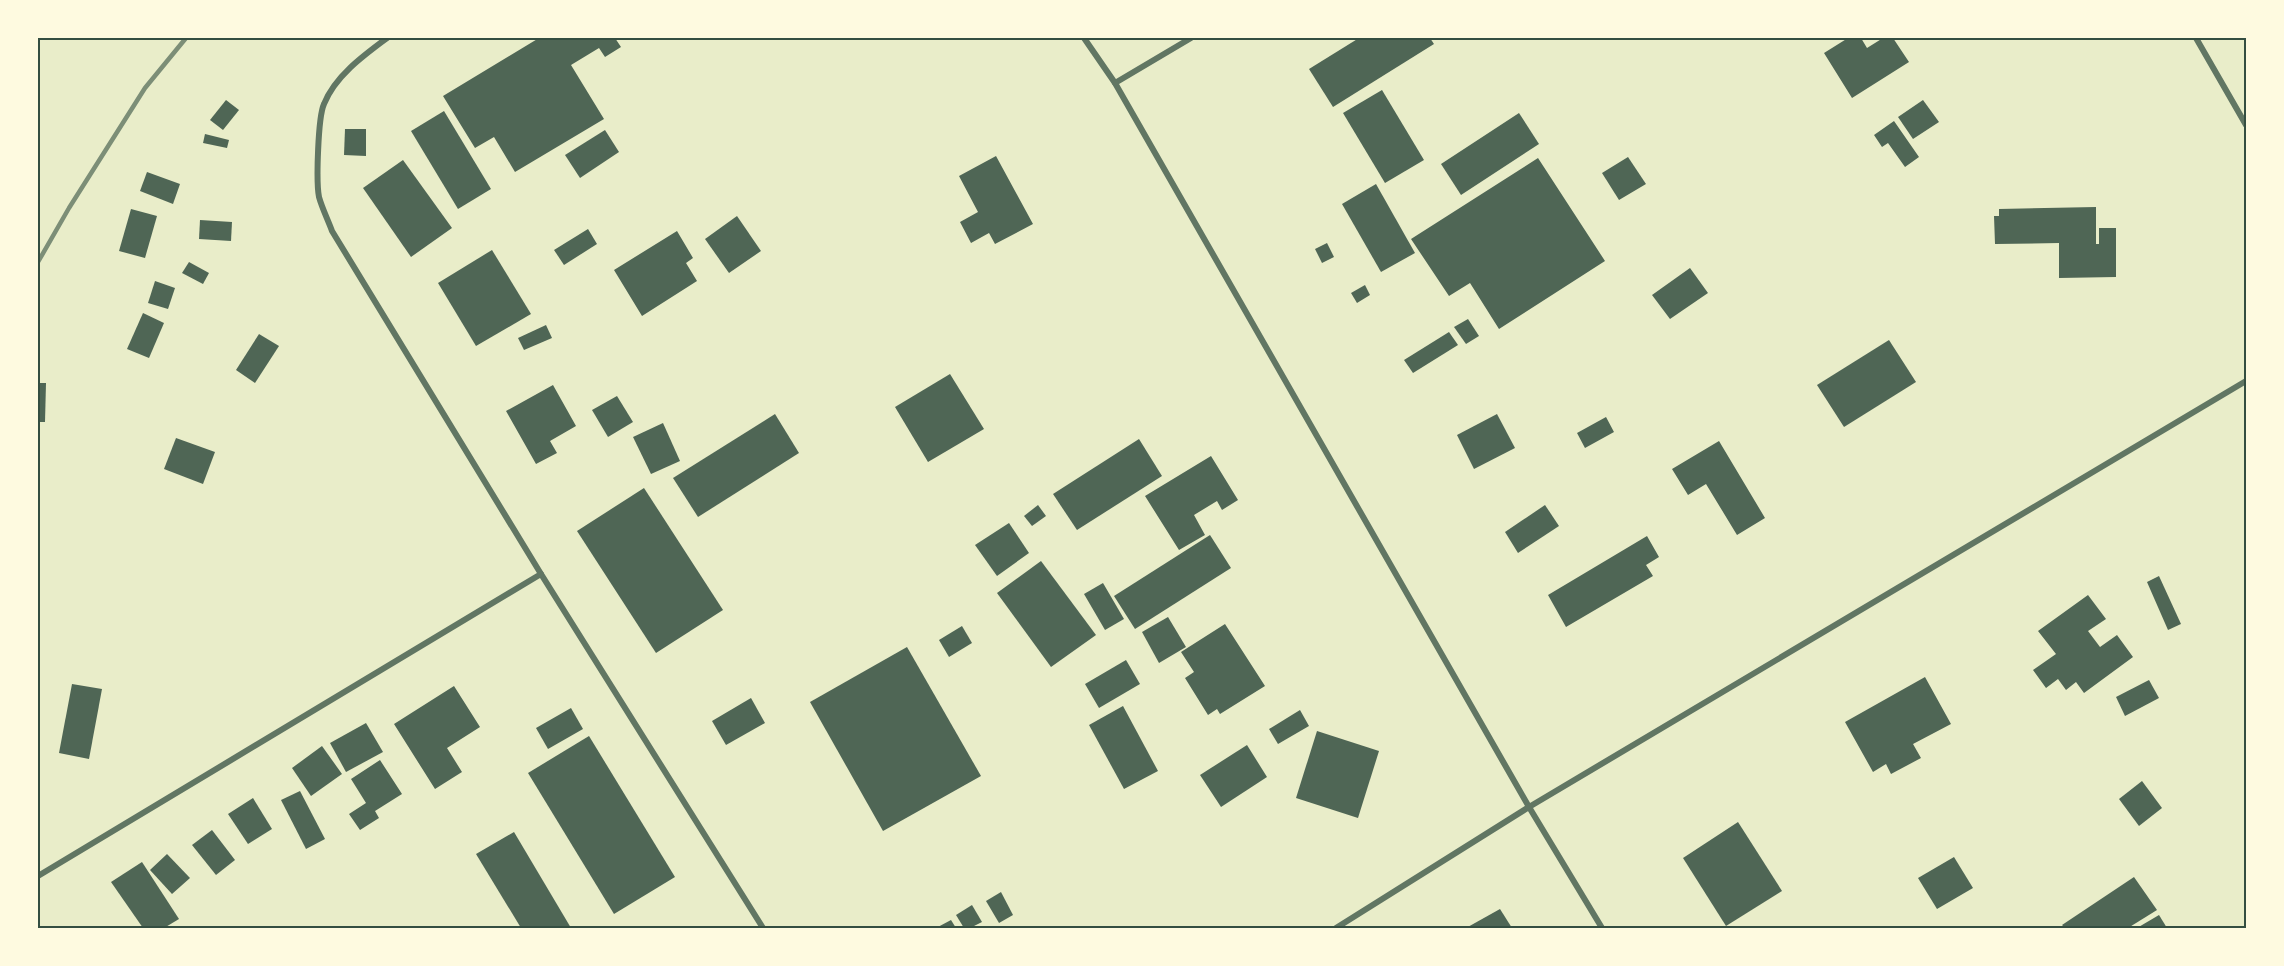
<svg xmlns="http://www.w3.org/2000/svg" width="2284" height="966" font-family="Literata,serif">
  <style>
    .building { fill: #4f6655 }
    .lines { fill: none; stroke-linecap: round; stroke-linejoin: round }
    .minor { stroke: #617663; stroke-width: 6 }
    .rail { stroke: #7c8e77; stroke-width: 4.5 }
    .neatline { fill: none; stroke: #344e41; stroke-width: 2 }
  </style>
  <rect width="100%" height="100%" fill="#e9edc9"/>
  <g class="building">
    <path d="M 539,38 L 615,38 L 621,47 L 605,57 L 599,48 L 571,65 L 604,119 L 515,172 L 494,137 L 475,148 L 443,96 Z"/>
    <path d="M 1359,38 L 1430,38 L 1434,44 L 1333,107 L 1309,69 Z"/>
    <path d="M 1848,38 L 1861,38 L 1867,48 L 1883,38 L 1893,38 L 1909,62 L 1852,98 L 1824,53 Z"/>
    <path d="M 1382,90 L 1424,160 L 1385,183 L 1343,113 Z"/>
    <path d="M 226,100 L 239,110 L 223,130 L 210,120 Z"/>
    <path d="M 1923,100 L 1939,122 L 1913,139 L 1898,117 Z"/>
    <path d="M 444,111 L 491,189 L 458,209 L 411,131 Z"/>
    <path d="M 1519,113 L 1539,144 L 1461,195 L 1441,164 Z"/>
    <path d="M 1894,121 L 1919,157 L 1905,167 L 1888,143 L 1882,147 L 1874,135 Z"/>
    <path d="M 345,129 L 366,129 L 366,156 L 344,155 Z"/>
    <path d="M 605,130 L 619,152 L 580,178 L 565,155 Z"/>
    <path d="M 205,134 L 229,140 L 227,148 L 203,143 Z"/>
    <path d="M 996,156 L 1033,224 L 995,244 L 989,233 L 971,243 L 960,222 L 978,212 L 959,176 Z"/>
    <path d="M 1628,157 L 1646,184 L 1619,200 L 1602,173 Z"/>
    <path d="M 1538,158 L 1605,261 L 1499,329 L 1470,283 L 1449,296 L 1411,239 Z"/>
    <path d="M 403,160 L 452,228 L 411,257 L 363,188 Z"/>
    <path d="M 147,172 L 180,184 L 173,204 L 140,191 Z"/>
    <path d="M 1376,184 L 1415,253 L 1381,272 L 1342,204 Z"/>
    <path d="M 2096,207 L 2096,244 L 2099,244 L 2099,228 L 2116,228 L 2116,277 L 2059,278 L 2059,243 L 1995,244 L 1994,216 L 1999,216 L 1999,209 Z"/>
    <path d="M 131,209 L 157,216 L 145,258 L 119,251 Z"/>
    <path d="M 737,216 L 761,251 L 729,273 L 705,239 Z"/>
    <path d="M 200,220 L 232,222 L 231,241 L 199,239 Z"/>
    <path d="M 588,229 L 597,244 L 564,265 L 554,250 Z"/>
    <path d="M 677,231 L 693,258 L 686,263 L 697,281 L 642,316 L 614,270 Z"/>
    <path d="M 1327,243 L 1334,257 L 1322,263 L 1315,249 Z"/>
    <path d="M 492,250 L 531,314 L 476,346 L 438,283 Z"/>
    <path d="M 189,262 L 209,273 L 203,284 L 182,273 Z"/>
    <path d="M 1690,268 L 1708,293 L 1670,319 L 1652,295 Z"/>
    <path d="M 155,281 L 175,288 L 168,309 L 148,303 Z"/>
    <path d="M 1365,285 L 1370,295 L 1357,303 L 1351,293 Z"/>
    <path d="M 143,313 L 164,323 L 149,358 L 127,349 Z"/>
    <path d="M 1468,319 L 1479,336 L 1466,344 L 1454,327 Z"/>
    <path d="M 546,325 L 552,338 L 524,350 L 518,338 Z"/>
    <path d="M 1449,332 L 1458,345 L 1413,373 L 1404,360 Z"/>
    <path d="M 259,334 L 279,346 L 255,383 L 236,370 Z"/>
    <path d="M 1889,340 L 1916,382 L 1844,427 L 1817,385 Z"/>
    <path d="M 950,374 L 984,429 L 928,462 L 895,407 Z"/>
    <path d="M 38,383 L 46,383 L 45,422 L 38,422 Z"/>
    <path d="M 553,385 L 576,426 L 550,441 L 557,453 L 536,464 L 506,411 Z"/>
    <path d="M 617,396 L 633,422 L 608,437 L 592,410 Z"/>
    <path d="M 775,414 L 799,453 L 698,517 L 673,478 Z"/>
    <path d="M 1497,414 L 1515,448 L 1474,469 L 1457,435 Z"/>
    <path d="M 1606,417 L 1614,432 L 1585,448 L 1577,433 Z"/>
    <path d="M 663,423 L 680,461 L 651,474 L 633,437 Z"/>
    <path d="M 176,438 L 215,452 L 203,484 L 164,469 Z"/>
    <path d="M 1139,439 L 1162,476 L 1077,530 L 1053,494 Z"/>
    <path d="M 1719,441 L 1765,518 L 1737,535 L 1706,484 L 1688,495 L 1672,469 Z"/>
    <path d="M 1211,456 L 1238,500 L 1222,510 L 1217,501 L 1194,515 L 1205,535 L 1179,550 L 1145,496 Z"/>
    <path d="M 644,488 L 723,610 L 656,653 L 577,531 Z"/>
    <path d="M 1038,505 L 1046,516 L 1032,526 L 1024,516 Z"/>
    <path d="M 1545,505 L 1559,526 L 1518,553 L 1505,532 Z"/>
    <path d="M 1009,523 L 1029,553 L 997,576 L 975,545 Z"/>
    <path d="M 1210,535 L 1231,568 L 1135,629 L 1114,596 Z"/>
    <path d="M 1647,536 L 1659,557 L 1646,565 L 1653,576 L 1566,627 L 1548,595 Z"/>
    <path d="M 1041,561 L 1096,635 L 1051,667 L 997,593 Z"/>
    <path d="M 2159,576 L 2181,624 L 2168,630 L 2147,582 Z"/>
    <path d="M 1103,583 L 1124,619 L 1105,630 L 1084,594 Z"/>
    <path d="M 2088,595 L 2106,619 L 2088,631 L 2100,647 L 2117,635 L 2133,657 L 2084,693 L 2076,682 L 2066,690 L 2058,679 L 2046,688 L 2033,670 L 2056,654 L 2038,631 Z"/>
    <path d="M 1168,617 L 1186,647 L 1159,663 L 1142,632 Z"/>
    <path d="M 1225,624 L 1265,686 L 1220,714 L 1217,709 L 1208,715 L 1185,678 L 1194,672 L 1181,652 Z"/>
    <path d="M 962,626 L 972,643 L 949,657 L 939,640 Z"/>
    <path d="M 907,647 L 981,776 L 883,831 L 810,702 Z"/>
    <path d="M 1126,660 L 1140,684 L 1099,708 L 1085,684 Z"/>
    <path d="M 1925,677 L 1951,724 L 1913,744 L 1921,758 L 1891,774 L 1886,764 L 1873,772 L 1845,722 Z"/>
    <path d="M 2149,680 L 2159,698 L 2125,716 L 2116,697 Z"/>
    <path d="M 72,684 L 102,689 L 89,759 L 59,753 Z"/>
    <path d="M 454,686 L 480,727 L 447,748 L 462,772 L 435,789 L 394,724 Z"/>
    <path d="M 751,698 L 765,723 L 726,745 L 712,721 Z"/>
    <path d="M 1123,706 L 1158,771 L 1124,789 L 1089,725 Z"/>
    <path d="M 571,708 L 583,729 L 548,749 L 536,728 Z"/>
    <path d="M 1300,710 L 1309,726 L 1278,744 L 1269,729 Z"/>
    <path d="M 366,723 L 383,752 L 346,772 L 330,743 Z"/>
    <path d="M 1317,731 L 1379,751 L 1358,818 L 1296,798 Z"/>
    <path d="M 589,736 L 675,877 L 614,914 L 528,773 Z"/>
    <path d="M 1247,745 L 1267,777 L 1221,807 L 1200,775 Z"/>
    <path d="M 322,746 L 342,774 L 311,796 L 292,768 Z"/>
    <path d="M 380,760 L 402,794 L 375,811 L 379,818 L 360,830 L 349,814 L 366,803 L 351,779 Z"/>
    <path d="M 2142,781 L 2162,808 L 2139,826 L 2119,799 Z"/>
    <path d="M 300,791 L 325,839 L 306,849 L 281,800 Z"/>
    <path d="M 253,798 L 272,829 L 248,844 L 228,814 Z"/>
    <path d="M 1738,822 L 1782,891 L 1726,926 L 1683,858 Z"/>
    <path d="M 212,830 L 235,860 L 216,875 L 192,845 Z"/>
    <path d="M 514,832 L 571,928 L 521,928 L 476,854 Z"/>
    <path d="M 167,854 L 190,878 L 172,894 L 150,870 Z"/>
    <path d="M 1954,857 L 1973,888 L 1937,909 L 1918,878 Z"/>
    <path d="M 142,862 L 179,919 L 164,928 L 143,928 L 111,882 Z"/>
    <path d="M 2134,877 L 2157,910 L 2128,928 L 2065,928 L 2062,925 Z"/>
    <path d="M 1001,892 L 1013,915 L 999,923 L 986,901 Z"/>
    <path d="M 972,905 L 982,922 L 970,928 L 964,928 L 956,915 Z"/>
    <path d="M 1500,909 L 1512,928 L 1466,928 Z"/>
    <path d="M 2159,915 L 2167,928 L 2137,928 Z"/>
    <path d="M 951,920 L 956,928 L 936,928 Z"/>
  </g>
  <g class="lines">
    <g class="minor">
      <path d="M 387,38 C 364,55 335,76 324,104 C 318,117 316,182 319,197 C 322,208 328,220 332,231 L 541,574 L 763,928"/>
      <path d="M 1084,38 L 1115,83 L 1529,807 L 1602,928"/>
      <path d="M 2196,38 L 2246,125"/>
      <path d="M 1115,83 L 1191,38"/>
      <path d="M 38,876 L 541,574"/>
      <path d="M 1336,928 L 1529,807 L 2246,381"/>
    </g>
    <path class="rail" d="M 38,262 L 69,208 L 145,88 L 186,38"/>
  </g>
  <rect width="2284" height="966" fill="none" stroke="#fefae0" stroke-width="78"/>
  <rect x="39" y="39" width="2206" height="888" class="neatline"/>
</svg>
